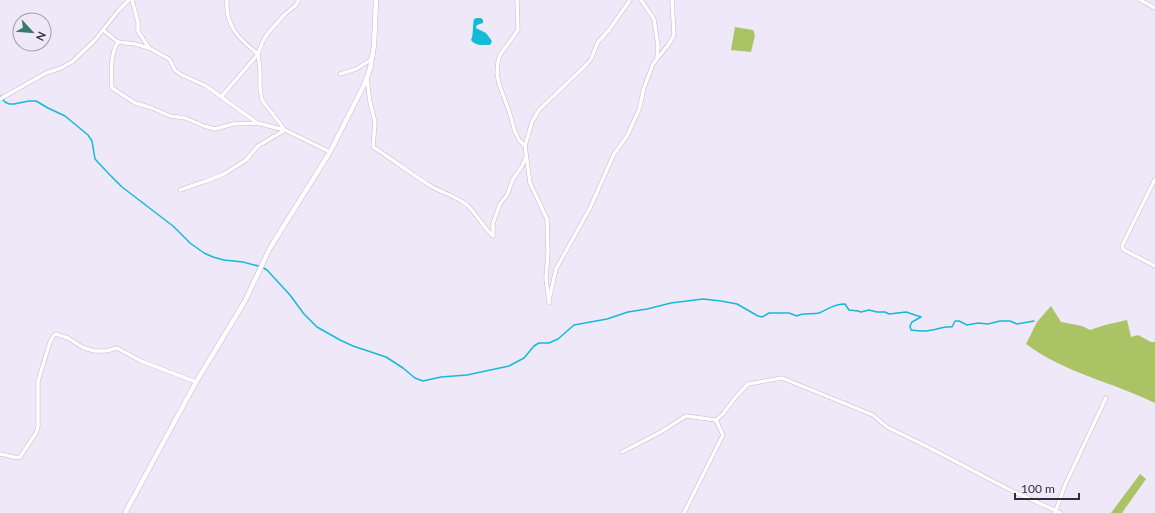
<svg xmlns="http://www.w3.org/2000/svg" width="1155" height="513" font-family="Lato,sans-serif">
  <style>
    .forest { fill: #aac465 }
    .water { fill: #13bbd7 }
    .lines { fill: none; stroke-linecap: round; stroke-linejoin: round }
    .stream { stroke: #13bbd7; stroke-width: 1.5 }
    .minor-casing { stroke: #c0bacb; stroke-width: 4.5 }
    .tertiary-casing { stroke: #c0bacb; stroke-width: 5.5 }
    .minor { stroke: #fff; stroke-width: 3.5 }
    .tertiary { stroke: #fff; stroke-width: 4.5 }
  </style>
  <rect width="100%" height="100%" fill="#eee8f9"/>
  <g class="forest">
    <path d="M 735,27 L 753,30 L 755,35 L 751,52 L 731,50 Z"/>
    <path d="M 1051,306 L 1061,322 L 1082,326 L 1090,330 L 1105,325 L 1127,320 L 1131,337 L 1138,335 L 1151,342 L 1155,342 L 1155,403 C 1112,382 1065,373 1026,344 L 1037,322 Z"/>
    <path d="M 1140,474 L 1146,479 L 1122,513 L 1111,513 Z"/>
  </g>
  <path class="water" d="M 477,18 L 481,18 L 483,20 L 483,23 L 477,25 L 476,28 L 486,33 L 492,41 L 490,45 C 483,45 475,46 471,40 C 474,33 472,27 474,19 Z"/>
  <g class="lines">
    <path class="stream" d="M 0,96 L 5,102 L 9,104 L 14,104 L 29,101 L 36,101 L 48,108 L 65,116 L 88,135 L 92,141 L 95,159 L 109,174 L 122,187 L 173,226 L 190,243 L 204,253 L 213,257 L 224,260 L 243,262 L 262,267 L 267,270 L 290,295 L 304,314 L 317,327 L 340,340 L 353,346 L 386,357 L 403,368 L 415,378 L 423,381 L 441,377 L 467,375 L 509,366 L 524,358 L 534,346 L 539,343 L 549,343 L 558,339 L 574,325 L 607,319 L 628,312 L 647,309 L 671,303 L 703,299 L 721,301 L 737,304 L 758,316 L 762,317 L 769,313 L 789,313 L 797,316 C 804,312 811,315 819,313 C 829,309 833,304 845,304 L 849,310 L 858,311 L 861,312 L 869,310 L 877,312 L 885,312 L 889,314 L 906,312 L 921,317 L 912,322 L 910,326 L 911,330 C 918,331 925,332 932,330 C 939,329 944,326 952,327 L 955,321 L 959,321 L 967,325 L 978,323 L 988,324 L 1000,321 L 1010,321 L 1017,324 L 1034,321"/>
    <defs>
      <g id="minor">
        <path d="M 132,0 L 138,22 L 138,31 L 149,48 L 169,59 L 175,70 L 180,74 L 206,86 L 256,122"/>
        <path d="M 517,0 L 518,30 L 500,55 L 498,62 L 497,73 L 499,84 L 509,111 L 515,132 L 519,140 L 525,146"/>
        <path d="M 641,0 L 654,19 L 658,46 L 657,58"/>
        <path d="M 1140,0 L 1155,8"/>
        <path d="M 103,30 L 118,42 C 110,54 111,73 112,88 L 135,103 L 152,108 L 170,116 L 185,118 L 204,126 L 215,129 L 233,124 L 257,123 L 285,130 L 330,152"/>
        <path d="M 118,42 L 135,44 L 149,48"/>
        <path d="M 340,74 L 356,69 L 372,59"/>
        <path d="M 367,79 L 370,102 L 375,122 L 373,147 C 392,159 410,173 429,185 C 442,193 454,195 467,205 C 477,214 483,227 493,236"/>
        <path d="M 221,97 L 258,54 L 263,41 L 268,33 L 285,14 L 295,6 L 299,0"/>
        <path d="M 0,99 L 46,73 L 61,68 L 72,62 L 95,40 L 118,11 L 129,0"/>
        <path d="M 1155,179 L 1122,246 L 1124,250 L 1155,266"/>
        <path d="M 180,190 L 206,181 L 224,174 L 246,160 L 258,146 L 285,130 L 262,100 L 260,88 L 260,70 L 258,54 C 239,39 225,26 227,0"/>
        <path d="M 493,236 L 493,223 L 500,204 L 507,195 L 513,179 L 522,166 L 526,157"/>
        <path d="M 549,300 L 556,269 L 590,208 L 614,154 L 627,136 L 639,110 L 644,88 L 653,64 L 669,44 L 674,35 L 672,0"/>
        <path d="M 549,303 L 546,278 L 548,252 L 547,219 L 530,183 L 525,146 L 532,122 L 539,110 L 587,64 L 591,59 L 598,42 L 609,30 L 630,0"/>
        <path d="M 622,452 L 659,433 L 686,416 L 716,420 L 723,414 L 735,398 L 748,384 L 782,378 L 873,415 L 887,427 L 928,447 L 1010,490 L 1061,513"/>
        <path d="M 0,454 C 7,454 13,459 20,457 L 36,433 L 38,427 L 38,381 L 50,342 L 54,335 L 56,334 L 68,338 L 82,347 L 94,351 L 106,351 L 117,348 L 141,361 L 196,382"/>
        <path d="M 684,513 L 723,435 L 716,420"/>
        <path d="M 1055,513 L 1065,485 L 1106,398"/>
      </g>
      <path id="tertiary" d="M 125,513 L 196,382 L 245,301 L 270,248 L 330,152 L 364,85 L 370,69 L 374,46 L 376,0"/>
    </defs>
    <use href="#minor" class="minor-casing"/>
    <use href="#tertiary" class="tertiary-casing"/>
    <use href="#minor" class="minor"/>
    <use href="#tertiary" class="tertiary"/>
  </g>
  <g transform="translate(32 32) rotate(116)"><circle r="19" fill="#eee8f9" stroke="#a29eaa"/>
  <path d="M0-3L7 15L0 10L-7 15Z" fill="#397b6b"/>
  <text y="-6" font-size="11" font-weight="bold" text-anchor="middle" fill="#302e34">N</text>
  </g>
  <path d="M1015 493v6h64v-6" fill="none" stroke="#302e34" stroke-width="2"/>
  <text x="1021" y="493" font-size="12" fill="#302e34" stroke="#eee8f9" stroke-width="3" paint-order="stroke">100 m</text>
</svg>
